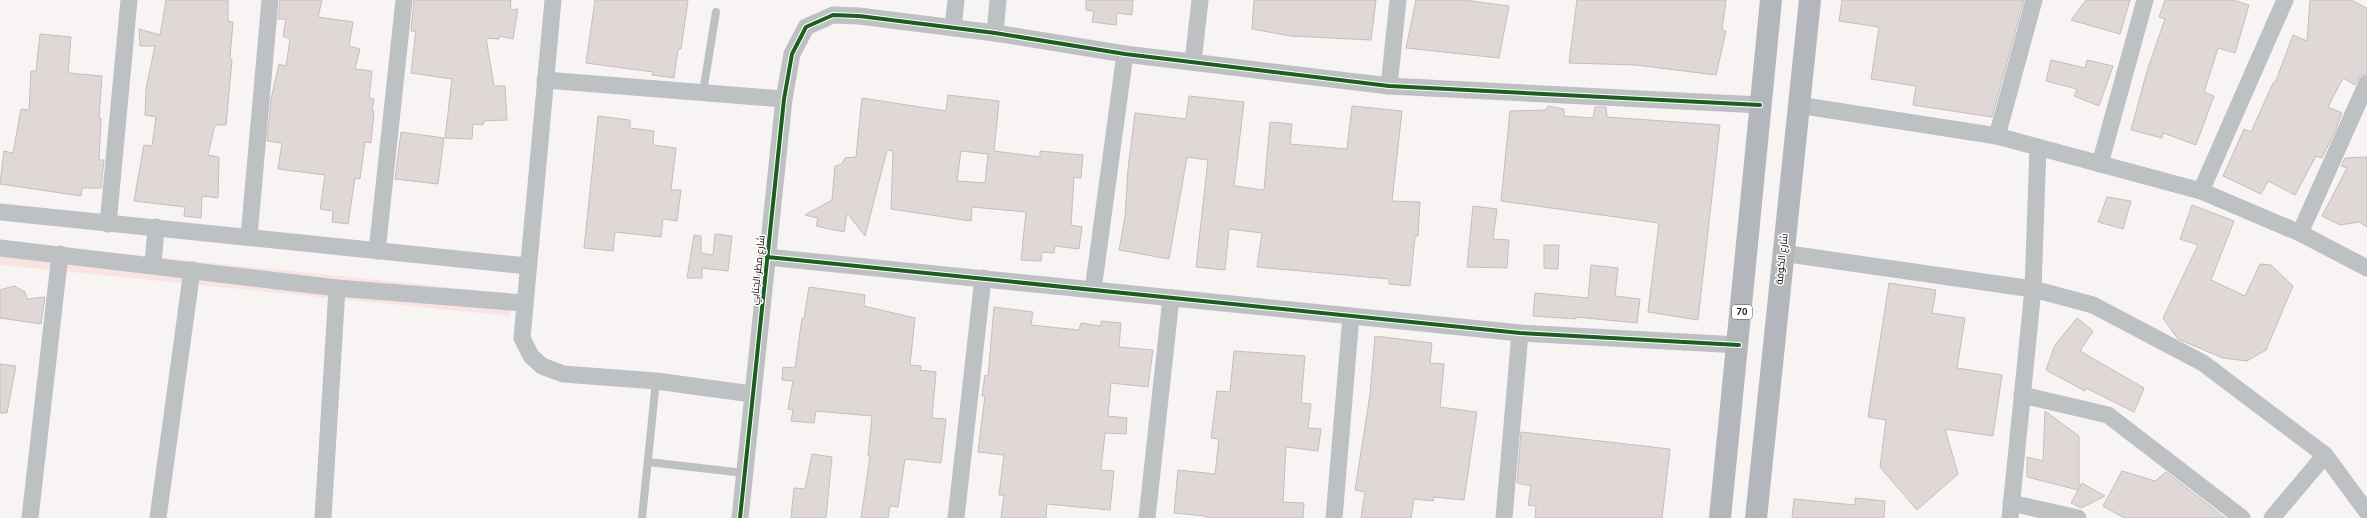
<svg xmlns="http://www.w3.org/2000/svg" width="2367" height="518" font-family="'Nunito Sans',Cairo,sans-serif">
  <style>
    .green { fill: #fae4e3 }
    .building { fill: #e0d7d7; stroke: #c6bebe; fill-rule: evenodd }
    .lines { fill: none; stroke-linecap: round; stroke-linejoin: round }
    .service { stroke: #bdc1c3; stroke-width: 8 }
    .minor { stroke: #bdc1c3; stroke-width: 17 }
    .trunk { stroke: #b3b6ba; stroke-width: 22 }
    .cycleway-casing { stroke: #fff; stroke-width: 6 }
    .cycleway { stroke: #1b5e20; stroke-width: 4 }
    .labels { text-anchor: middle; stroke-width: 3; stroke-linejoin: round; paint-order: stroke }
    .shield { fill: #fff; stroke: #5a5252; stroke-width: 1 }
    .shield-label { font-size: 9px; font-weight: bold; fill: #140808 }
    .street-label { font-size: 10px; fill: #140808; stroke: #fff }
  </style>
  <rect width="100%" height="100%" fill="#f8f4f4"/>
  <path class="green" d="M 0,241 L 514,294 L 510,316 L 0,265 Z"/>
  <g class="building">
    <path d="M 166,0 L 228,0 L 228,21 L 233,22 L 230,58 L 232,60 L 226,125 L 215,125 L 208,155 L 219,157 L 218,198 L 202,196 L 201,218 L 184,216 L 185,207 L 134,201 L 144,145 L 152,146 L 156,117 L 145,115 L 146,89 L 155,46 L 140,46 L 139,29 L 160,35 Z"/>
    <path d="M 280,0 L 322,0 L 318,17 L 353,22 L 349,46 L 360,49 L 355,69 L 372,71 L 369,98 L 374,99 L 372,111 L 374,111 L 371,143 L 365,142 L 360,179 L 355,178 L 348,224 L 332,222 L 333,211 L 320,209 L 325,175 L 278,169 L 282,143 L 267,141 L 271,99 L 279,64 L 286,66 L 290,39 L 283,36 L 286,19 L 278,19 Z"/>
    <path d="M 414,0 L 511,0 L 510,10 L 518,9 L 513,39 L 499,36 L 499,39 L 486,38 L 494,86 L 505,86 L 507,120 L 484,121 L 483,125 L 473,124 L 472,139 L 445,138 L 452,79 L 411,73 L 416,31 L 411,31 Z"/>
    <path d="M 595,0 L 688,0 L 681,49 L 678,49 L 674,78 L 652,75 L 653,72 L 586,63 Z"/>
    <path d="M 1086,0 L 1133,0 L 1132,15 L 1117,13 L 1116,25 L 1092,22 L 1094,11 L 1086,10 Z"/>
    <path d="M 1254,0 L 1376,0 L 1371,40 L 1291,36 L 1252,29 Z"/>
    <path d="M 1416,0 L 1464,0 L 1509,6 L 1499,58 L 1406,48 Z"/>
    <path d="M 1577,0 L 1726,0 L 1722,30 L 1726,31 L 1716,75 L 1636,65 L 1569,63 Z"/>
    <path d="M 1842,0 L 2024,0 L 1992,117 L 1913,105 L 1916,86 L 1871,79 L 1879,27 L 1839,21 Z"/>
    <path d="M 2086,0 L 2130,0 L 2120,34 L 2071,20 Z"/>
    <path d="M 2165,0 L 2233,0 L 2249,5 L 2235,53 L 2218,48 L 2204,92 L 2214,96 L 2196,145 L 2163,133 L 2162,138 L 2131,130 L 2147,71 L 2165,19 L 2159,17 Z"/>
    <path d="M 2310,0 L 2351,0 L 2367,8 L 2367,73 L 2361,75 L 2355,85 L 2343,78 L 2328,107 L 2342,113 L 2336,129 L 2322,158 L 2316,156 L 2295,195 L 2268,181 L 2261,194 L 2223,176 L 2244,129 L 2251,132 L 2273,83 L 2275,83 L 2293,35 L 2307,41 Z"/>
    <path d="M 40,34 L 71,37 L 68,73 L 102,76 L 99,118 L 101,118 L 99,160 L 104,160 L 101,188 L 82,188 L 81,196 L 0,184 L 4,151 L 13,153 L 21,109 L 29,110 L 31,71 L 36,71 Z"/>
    <path d="M 2051,60 L 2085,68 L 2087,60 L 2113,66 L 2099,106 L 2074,96 L 2077,89 L 2046,81 Z"/>
    <path d="M 948,95 L 999,101 L 994,151 L 1040,157 L 1040,151 L 1083,155 L 1081,178 L 1074,177 L 1071,225 L 1082,227 L 1079,249 L 1055,246 L 1054,253 L 1042,252 L 1041,261 L 1021,260 L 1026,212 L 972,207 L 971,221 L 891,209 L 893,151 L 887,150 L 865,236 L 847,213 L 844,232 L 816,226 L 818,218 L 805,215 L 832,200 L 835,166 L 842,164 L 845,158 L 856,157 L 862,98 L 946,111 ZM 961,151 L 988,154 L 985,183 L 957,181 Z"/>
    <path d="M 1189,96 L 1244,102 L 1234,186 L 1264,190 L 1270,122 L 1292,124 L 1290,144 L 1347,149 L 1352,106 L 1402,111 L 1392,201 L 1420,202 L 1418,236 L 1415,236 L 1410,286 L 1389,284 L 1389,279 L 1257,267 L 1262,233 L 1229,229 L 1225,270 L 1196,267 L 1208,160 L 1187,157 L 1169,259 L 1119,250 L 1125,217 L 1128,169 L 1135,113 L 1186,119 Z"/>
    <path d="M 1548,106 L 1564,109 L 1564,116 L 1593,118 L 1595,107 L 1606,107 L 1607,117 L 1720,125 L 1698,320 L 1648,312 L 1659,223 L 1501,201 L 1510,111 L 1546,110 Z"/>
    <path d="M 598,116 L 630,120 L 630,128 L 654,131 L 653,145 L 676,148 L 671,190 L 681,190 L 677,221 L 663,219 L 661,237 L 615,232 L 613,251 L 584,248 Z"/>
    <path d="M 401,132 L 444,138 L 438,184 L 395,179 Z"/>
    <path d="M 2367,157 L 2367,227 L 2359,222 L 2340,225 L 2322,216 L 2347,168 L 2341,166 L 2345,158 Z"/>
    <path d="M 2107,197 L 2131,201 L 2123,229 L 2098,222 Z"/>
    <path d="M 2192,205 L 2234,221 L 2211,280 L 2245,296 L 2260,264 L 2271,265 L 2293,286 L 2266,350 L 2247,361 L 2223,358 L 2185,342 L 2178,339 L 2163,318 L 2198,245 L 2180,239 Z"/>
    <path d="M 1473,206 L 1497,209 L 1493,239 L 1509,240 L 1507,268 L 1467,267 Z"/>
    <path d="M 715,234 L 732,236 L 728,271 L 702,268 L 702,278 L 687,278 L 694,235 L 701,236 L 701,253 L 713,255 Z"/>
    <path d="M 1544,245 L 1559,245 L 1558,269 L 1544,268 Z"/>
    <path d="M 1591,265 L 1618,268 L 1615,296 L 1640,299 L 1637,323 L 1576,317 L 1576,319 L 1533,316 L 1535,293 L 1588,298 Z"/>
    <path d="M 1889,283 L 1936,290 L 1932,313 L 1965,318 L 1957,368 L 2002,375 L 1993,436 L 1945,429 L 1958,474 L 1917,510 L 1880,467 L 1886,420 L 1868,417 Z"/>
    <path d="M 14,286 L 25,292 L 27,299 L 45,297 L 41,324 L 0,318 L 0,290 Z"/>
    <path d="M 809,287 L 865,295 L 864,306 L 915,318 L 910,365 L 921,366 L 920,370 L 936,372 L 932,418 L 946,419 L 941,463 L 905,459 L 898,507 L 890,506 L 888,518 L 861,518 L 870,456 L 868,456 L 872,416 L 816,411 L 814,423 L 791,421 L 793,410 L 788,409 L 793,381 L 782,380 L 783,367 L 795,368 L 802,318 L 804,318 Z"/>
    <path d="M 994,307 L 1033,312 L 1031,325 L 1079,330 L 1081,323 L 1101,326 L 1101,321 L 1121,323 L 1119,347 L 1153,350 L 1148,387 L 1111,383 L 1108,416 L 1127,418 L 1126,434 L 1105,433 L 1101,470 L 1114,471 L 1110,510 L 1047,504 L 1046,518 L 1001,518 L 1004,495 L 999,495 L 1004,455 L 978,452 L 985,396 L 982,396 L 985,375 L 988,376 Z"/>
    <path d="M 2077,318 L 2093,331 L 2080,351 L 2144,388 L 2134,412 L 2086,388 L 2085,391 L 2046,370 L 2055,345 Z"/>
    <path d="M 1375,336 L 1432,343 L 1430,363 L 1444,364 L 1440,407 L 1477,412 L 1464,500 L 1434,497 L 1433,501 L 1414,499 L 1411,518 L 1361,518 L 1365,492 L 1355,490 L 1370,395 Z"/>
    <path d="M 1234,351 L 1305,356 L 1301,403 L 1311,404 L 1308,428 L 1321,429 L 1318,451 L 1286,447 L 1283,502 L 1304,503 L 1303,518 L 1206,518 L 1206,516 L 1174,513 L 1178,470 L 1215,474 L 1219,439 L 1211,438 L 1217,391 L 1230,392 Z"/>
    <path d="M 0,364 L 16,366 L 7,413 L 0,413 Z"/>
    <path d="M 2045,411 L 2079,436 L 2079,489 L 2082,483 L 2105,496 L 2081,508 L 2071,503 L 2078,490 L 2027,477 L 2027,457 L 2043,461 Z"/>
    <path d="M 1521,432 L 1670,449 L 1662,518 L 1535,518 L 1536,506 L 1528,505 L 1531,486 L 1517,483 Z"/>
    <path d="M 812,454 L 832,457 L 826,518 L 791,518 L 794,488 L 805,489 Z"/>
    <path d="M 2122,471 L 2155,481 L 2166,472 L 2225,518 L 2124,518 L 2103,506 Z"/>
    <path d="M 1855,498 L 1885,501 L 1884,518 L 1792,518 L 1794,499 L 1855,505 Z"/>
  </g>
  <g class="lines">
    <g class="service">
      <path d="M 703,92 L 716,12"/>
      <path d="M 648,462 L 744,473"/>
      <path d="M 642,518 L 656,381"/>
    </g>
    <g class="minor">
      <path d="M 553,0 L 522,338 L 531,356 L 542,366 L 563,374 L 656,381 L 752,394"/>
      <path d="M 953,28 L 956,0"/>
      <path d="M 995,33 L 998,0"/>
      <path d="M 1193,62 L 1200,0"/>
      <path d="M 545,80 L 784,99"/>
      <path d="M 1389,86 L 1398,0"/>
      <path d="M 1798,105 L 1997,136 L 2201,191 L 2300,233 L 2367,268"/>
      <path d="M 1997,136 L 2034,0"/>
      <path d="M 2100,164 L 2145,0"/>
      <path d="M 2201,191 L 2285,0"/>
      <path d="M 0,212 L 527,266"/>
      <path d="M 108,224 L 129,0"/>
      <path d="M 2300,233 L 2367,83"/>
      <path d="M 249,236 L 270,0"/>
      <path d="M 0,248 L 337,288 L 524,303"/>
      <path d="M 377,251 L 404,0"/>
      <path d="M 1782,253 L 2033,289 L 2093,305 L 2203,363 L 2325,455 L 2367,512"/>
      <path d="M 767,257 L 1520,333 L 1739,345"/>
      <path d="M 153,265 L 156,227"/>
      <path d="M 1093,290 L 1125,54"/>
      <path d="M 2022,395 L 2108,415 L 2242,518"/>
      <path d="M 2011,503 L 2078,518"/>
      <path d="M 30,518 L 60,254"/>
      <path d="M 158,518 L 192,270"/>
      <path d="M 323,518 L 337,288"/>
      <path d="M 740,518 L 784,99 L 792,54 L 806,27 L 833,15 L 859,16 L 995,33 L 1125,54 L 1389,86 L 1760,105"/>
      <path d="M 956,518 L 983,278"/>
      <path d="M 1147,518 L 1171,298"/>
      <path d="M 1334,518 L 1351,316"/>
      <path d="M 1504,518 L 1520,333"/>
      <path d="M 2010,518 L 2033,289 L 2038,147"/>
      <path d="M 2272,518 L 2325,455"/>
    </g>
    <g class="trunk">
      <path d="M 1720,518 L 1771,0"/>
      <path d="M 1756,518 L 1810,0"/>
    </g>
    <defs>
      <g id="cycleway">
        <path d="M 767,257 L 1520,333 L 1739,345"/>
        <path d="M 740,518 L 784,99 L 792,54 L 806,27 L 833,15 L 859,16 L 995,33 L 1125,54 L 1389,86 L 1760,105"/>
      </g>
    </defs>
    <use href="#cycleway" class="cycleway-casing"/>
    <use href="#cycleway" class="cycleway"/>
  </g>
  <g class="labels">
    <rect class="shield" x="1732" y="305" width="20" height="14" rx="3"/>
    <g class="shield-label">
      <text x="1742" y="315">70</text>
    </g>
    <g class="street-label">
      <text transform="translate(1781 259) rotate(-84)" y="4">شارع الكوفة</text>
      <text transform="translate(757 270) rotate(-84)" y="4">شارع مظر الجنابي</text>
    </g>
  </g>
</svg>
